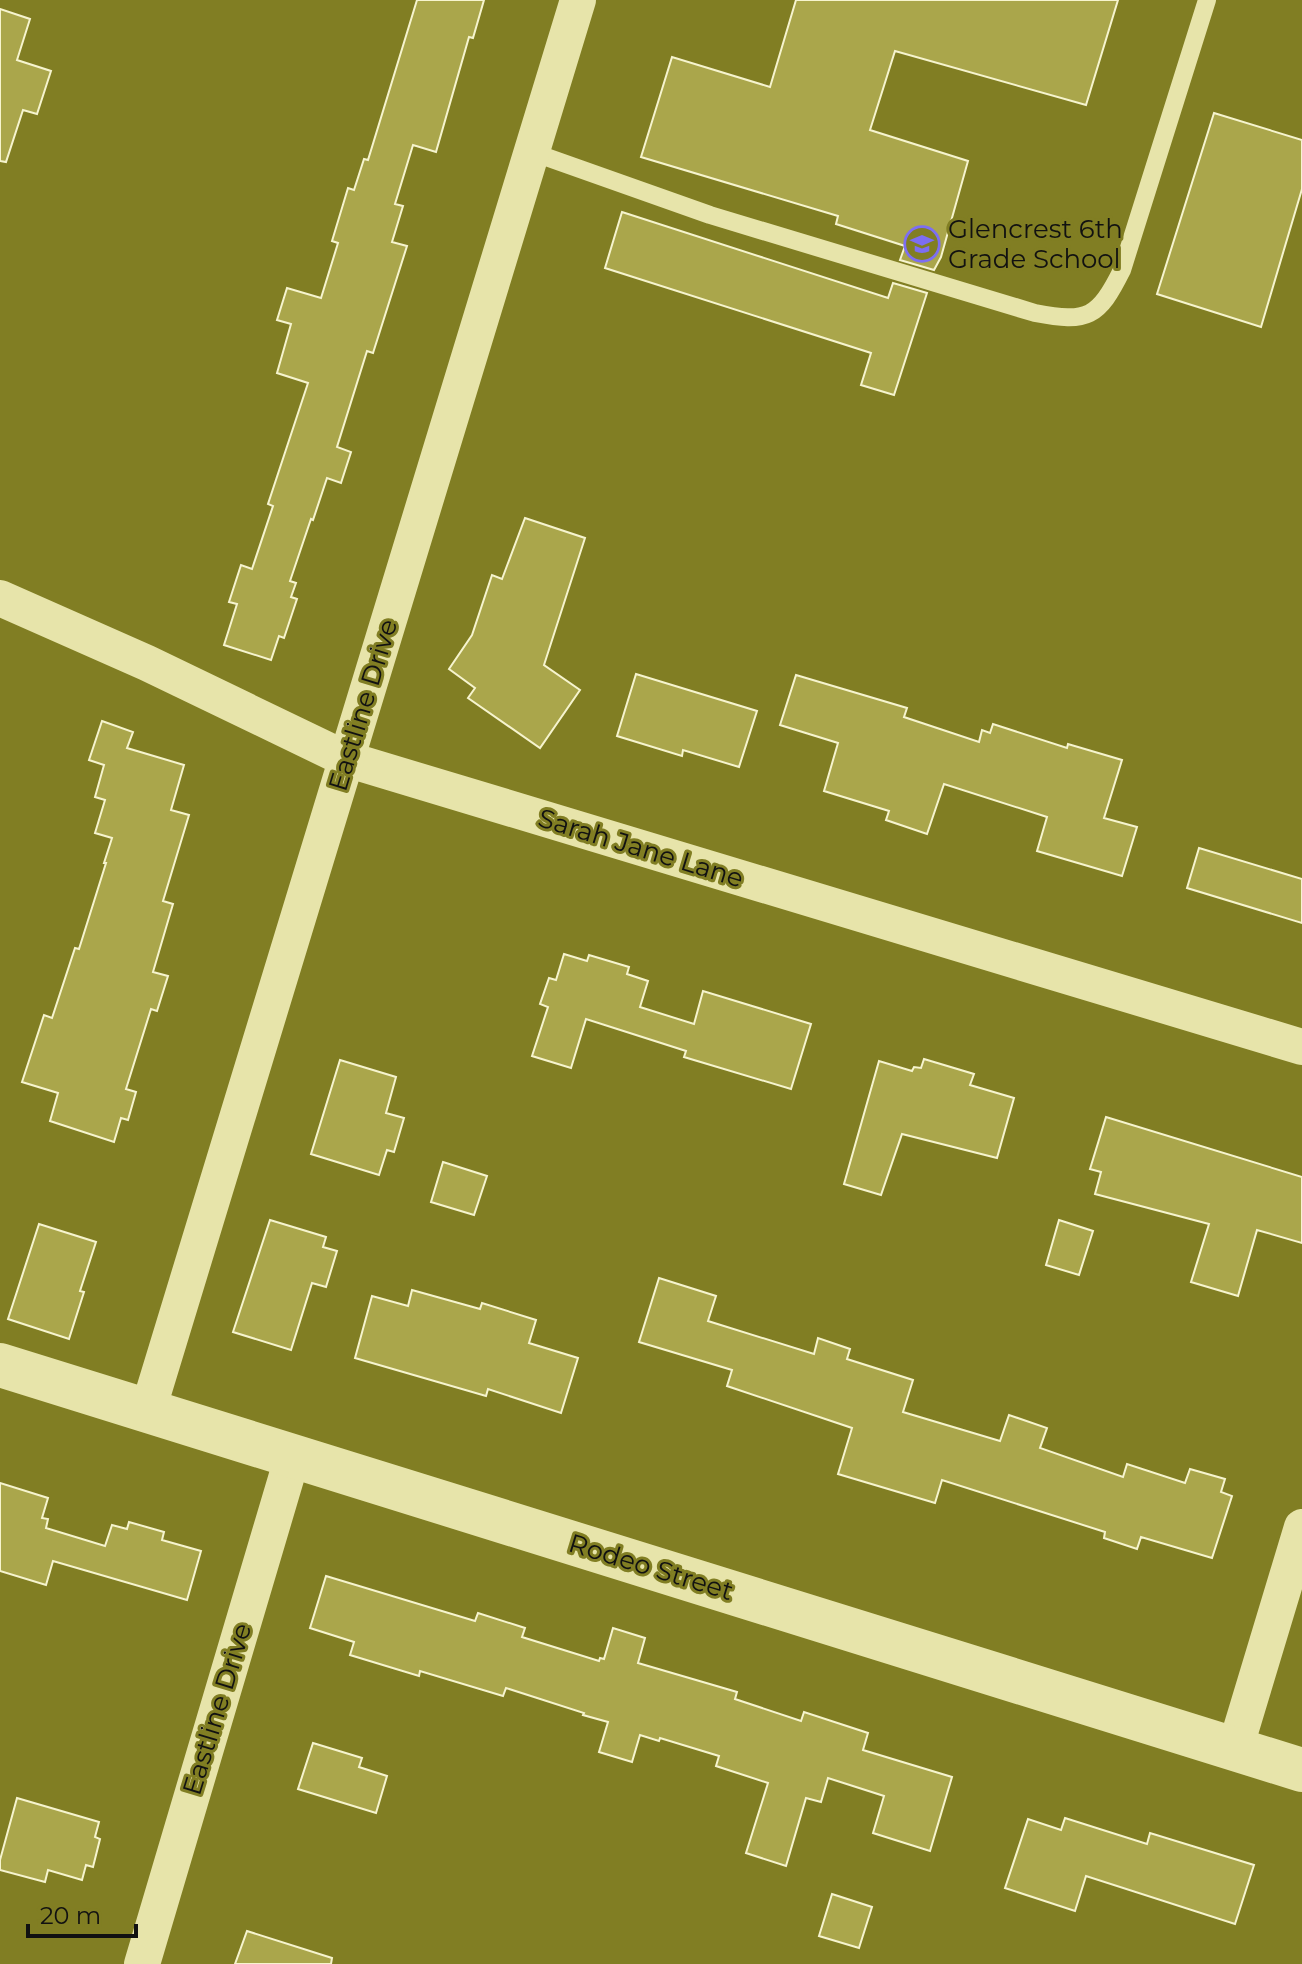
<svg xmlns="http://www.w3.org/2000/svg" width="1302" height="1964" font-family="Montserrat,sans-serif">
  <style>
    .building { fill: #aaa64b; stroke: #f6f4ce; stroke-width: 2 }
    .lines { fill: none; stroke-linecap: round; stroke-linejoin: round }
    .service { stroke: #e7e4aa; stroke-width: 18 }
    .minor { stroke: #e7e4aa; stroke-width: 36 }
    .tertiary { stroke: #e7e4aa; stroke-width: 44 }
    .labels { text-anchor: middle; stroke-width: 6; stroke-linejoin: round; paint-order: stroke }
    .poi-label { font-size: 26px; fill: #111; stroke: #817e23; text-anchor: start }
    .street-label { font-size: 26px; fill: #111; stroke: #817e23 }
  </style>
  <rect width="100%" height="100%" fill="#817e23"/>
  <g class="building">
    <path d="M 417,0 L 484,0 L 473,38 L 469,37 L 436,152 L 413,145 L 395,204 L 403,206 L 392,242 L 407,246 L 373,353 L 367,351 L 337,447 L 351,452 L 341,483 L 327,478 L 313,520 L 311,519 L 290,581 L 296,583 L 291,597 L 297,599 L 284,638 L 279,636 L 271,660 L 224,645 L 237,604 L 229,602 L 241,565 L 252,569 L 273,506 L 268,504 L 308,383 L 277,373 L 291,324 L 277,320 L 287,288 L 321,298 L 338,243 L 332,241 L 348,188 L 354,190 L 364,159 L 368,160 Z"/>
    <path d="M 796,0 L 1118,0 L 1086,105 L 895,51 L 870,130 L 968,161 L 941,257 L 934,270 L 900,260 L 905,246 L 836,224 L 838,216 L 641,157 L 672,57 L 770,87 Z"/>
    <path d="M 0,9 L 30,19 L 17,60 L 51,71 L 37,114 L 23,110 L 6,162 L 0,161 Z"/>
    <path d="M 1214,113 L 1302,140 L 1302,189 L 1261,327 L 1157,294 Z"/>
    <path d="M 622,212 L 888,298 L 893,283 L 927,293 L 894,395 L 861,385 L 871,353 L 605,268 Z"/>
    <path d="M 525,518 L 585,538 L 544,665 L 580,690 L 540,748 L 468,698 L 475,688 L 449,669 L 472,635 L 492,575 L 502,579 Z"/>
    <path d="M 636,674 L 757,711 L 739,767 L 683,750 L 682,756 L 617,736 Z"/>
    <path d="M 796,675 L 907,708 L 904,717 L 979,742 L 982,730 L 990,733 L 993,724 L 1067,748 L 1068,744 L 1122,760 L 1104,818 L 1137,827 L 1122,876 L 1037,851 L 1047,817 L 944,784 L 927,834 L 886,820 L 889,811 L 824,791 L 838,743 L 780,725 Z"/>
    <path d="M 102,721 L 133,732 L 127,748 L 184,765 L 171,810 L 189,815 L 163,901 L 173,904 L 153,972 L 168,976 L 157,1011 L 151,1009 L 126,1089 L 136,1092 L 128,1120 L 121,1118 L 114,1142 L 50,1121 L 58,1093 L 22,1082 L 44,1015 L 52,1018 L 75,948 L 79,949 L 106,863 L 104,863 L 112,838 L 95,833 L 105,800 L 95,797 L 104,765 L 89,760 Z"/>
    <path d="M 1199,848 L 1302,879 L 1302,923 L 1187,888 Z"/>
    <path d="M 564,954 L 587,961 L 589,955 L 629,967 L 627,974 L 648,981 L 640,1007 L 694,1024 L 703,991 L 811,1024 L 791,1089 L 684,1057 L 686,1051 L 586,1019 L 571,1068 L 532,1056 L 548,1007 L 540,1004 L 549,978 L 556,980 Z"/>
    <path d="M 924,1059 L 974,1074 L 970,1085 L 1014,1098 L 997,1158 L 902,1134 L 881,1195 L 844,1184 L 879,1061 L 912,1071 L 914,1067 L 921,1068 Z"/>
    <path d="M 340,1060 L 396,1077 L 386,1113 L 404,1118 L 394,1152 L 387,1150 L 379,1175 L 311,1154 Z"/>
    <path d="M 1106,1117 L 1302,1177 L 1302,1243 L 1257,1230 L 1238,1296 L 1191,1282 L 1209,1224 L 1095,1194 L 1101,1172 L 1090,1169 Z"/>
    <path d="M 443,1162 L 487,1176 L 474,1215 L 431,1202 Z"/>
    <path d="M 270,1220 L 326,1237 L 323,1247 L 337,1251 L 326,1287 L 312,1283 L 291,1350 L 233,1332 Z"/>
    <path d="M 1059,1220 L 1093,1231 L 1079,1275 L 1046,1265 Z"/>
    <path d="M 39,1224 L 96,1242 L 80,1291 L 84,1292 L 69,1339 L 8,1319 Z"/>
    <path d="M 659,1278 L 716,1296 L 708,1321 L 814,1354 L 818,1338 L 850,1349 L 847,1359 L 913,1380 L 903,1412 L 1000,1441 L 1009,1415 L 1047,1428 L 1040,1448 L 1123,1477 L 1127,1464 L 1185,1483 L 1190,1469 L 1225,1479 L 1221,1492 L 1232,1496 L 1212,1558 L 1141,1537 L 1137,1549 L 1104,1538 L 1105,1532 L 942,1480 L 935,1503 L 838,1474 L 852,1428 L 727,1386 L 732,1370 L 639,1342 Z"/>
    <path d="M 412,1290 L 480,1309 L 482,1303 L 536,1320 L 529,1343 L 578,1358 L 561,1413 L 488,1389 L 486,1396 L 355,1358 L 372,1296 L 408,1306 Z"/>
    <path d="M 0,1483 L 48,1498 L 42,1518 L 48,1519 L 46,1528 L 105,1546 L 112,1525 L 127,1529 L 129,1522 L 164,1532 L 162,1540 L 201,1551 L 187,1600 L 53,1561 L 46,1585 L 0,1571 Z"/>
    <path d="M 326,1576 L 475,1621 L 478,1613 L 525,1628 L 522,1637 L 599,1661 L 600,1658 L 604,1659 L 613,1628 L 645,1638 L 638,1663 L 737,1692 L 735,1699 L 801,1721 L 804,1712 L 868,1733 L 863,1750 L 952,1777 L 930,1851 L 873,1833 L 884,1796 L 828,1778 L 821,1802 L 806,1798 L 786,1866 L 746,1853 L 768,1783 L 716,1766 L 719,1756 L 660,1738 L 659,1741 L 640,1735 L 632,1762 L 599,1752 L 608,1722 L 583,1715 L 584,1713 L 506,1688 L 503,1696 L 420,1671 L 419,1676 L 350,1655 L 354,1642 L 310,1628 Z"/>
    <path d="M 313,1743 L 362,1758 L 359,1767 L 387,1776 L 376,1813 L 298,1789 Z"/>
    <path d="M 17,1798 L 99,1822 L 95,1837 L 100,1839 L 93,1867 L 86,1865 L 82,1880 L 48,1870 L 45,1882 L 0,1870 L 0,1860 Z"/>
    <path d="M 1065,1818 L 1147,1844 L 1150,1833 L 1254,1865 L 1235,1924 L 1086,1876 L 1075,1911 L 1005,1888 L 1028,1819 L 1061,1830 Z"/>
    <path d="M 832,1894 L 872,1907 L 859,1948 L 819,1936 Z"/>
    <path d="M 247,1931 L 332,1958 L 331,1964 L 235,1964 Z"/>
  </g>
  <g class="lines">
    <path class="service" d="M 532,152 L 710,215 L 1035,313 C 1088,323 1098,318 1122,270 L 1207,0"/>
    <g class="minor">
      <path d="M 0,598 L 147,663 L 346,759 L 1302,1047"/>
      <path d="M 148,1410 L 578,0"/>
      <path d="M 1235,1749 L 1302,1527"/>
      <path d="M 142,1964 L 293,1455"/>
    </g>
    <path class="tertiary" d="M 0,1365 L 1302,1770"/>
  </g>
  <defs>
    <symbol id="school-ring" viewBox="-11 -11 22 22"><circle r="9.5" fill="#817e23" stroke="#7d6ef2" stroke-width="1.5"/><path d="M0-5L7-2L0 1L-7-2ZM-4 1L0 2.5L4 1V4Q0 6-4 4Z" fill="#7d6ef2"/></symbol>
  </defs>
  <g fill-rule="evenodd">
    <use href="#school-ring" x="902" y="224" width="40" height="40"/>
  </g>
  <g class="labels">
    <g class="poi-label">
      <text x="948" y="238">Glencrest 6th<tspan x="948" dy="30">Grade School</tspan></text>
    </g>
    <g class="street-label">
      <text transform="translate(363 705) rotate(-73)" y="9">Eastline Drive</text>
      <text transform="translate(641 848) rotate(17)" y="9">Sarah Jane Lane</text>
      <text transform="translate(651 1567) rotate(17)" y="9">Rodeo Street</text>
      <text transform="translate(217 1709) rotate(-73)" y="9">Eastline Drive</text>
    </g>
  </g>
  <path d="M28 1924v12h108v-12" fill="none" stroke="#111111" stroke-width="4"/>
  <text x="40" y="1924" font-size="24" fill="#111111" stroke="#817e23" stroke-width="6" paint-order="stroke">20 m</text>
</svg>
